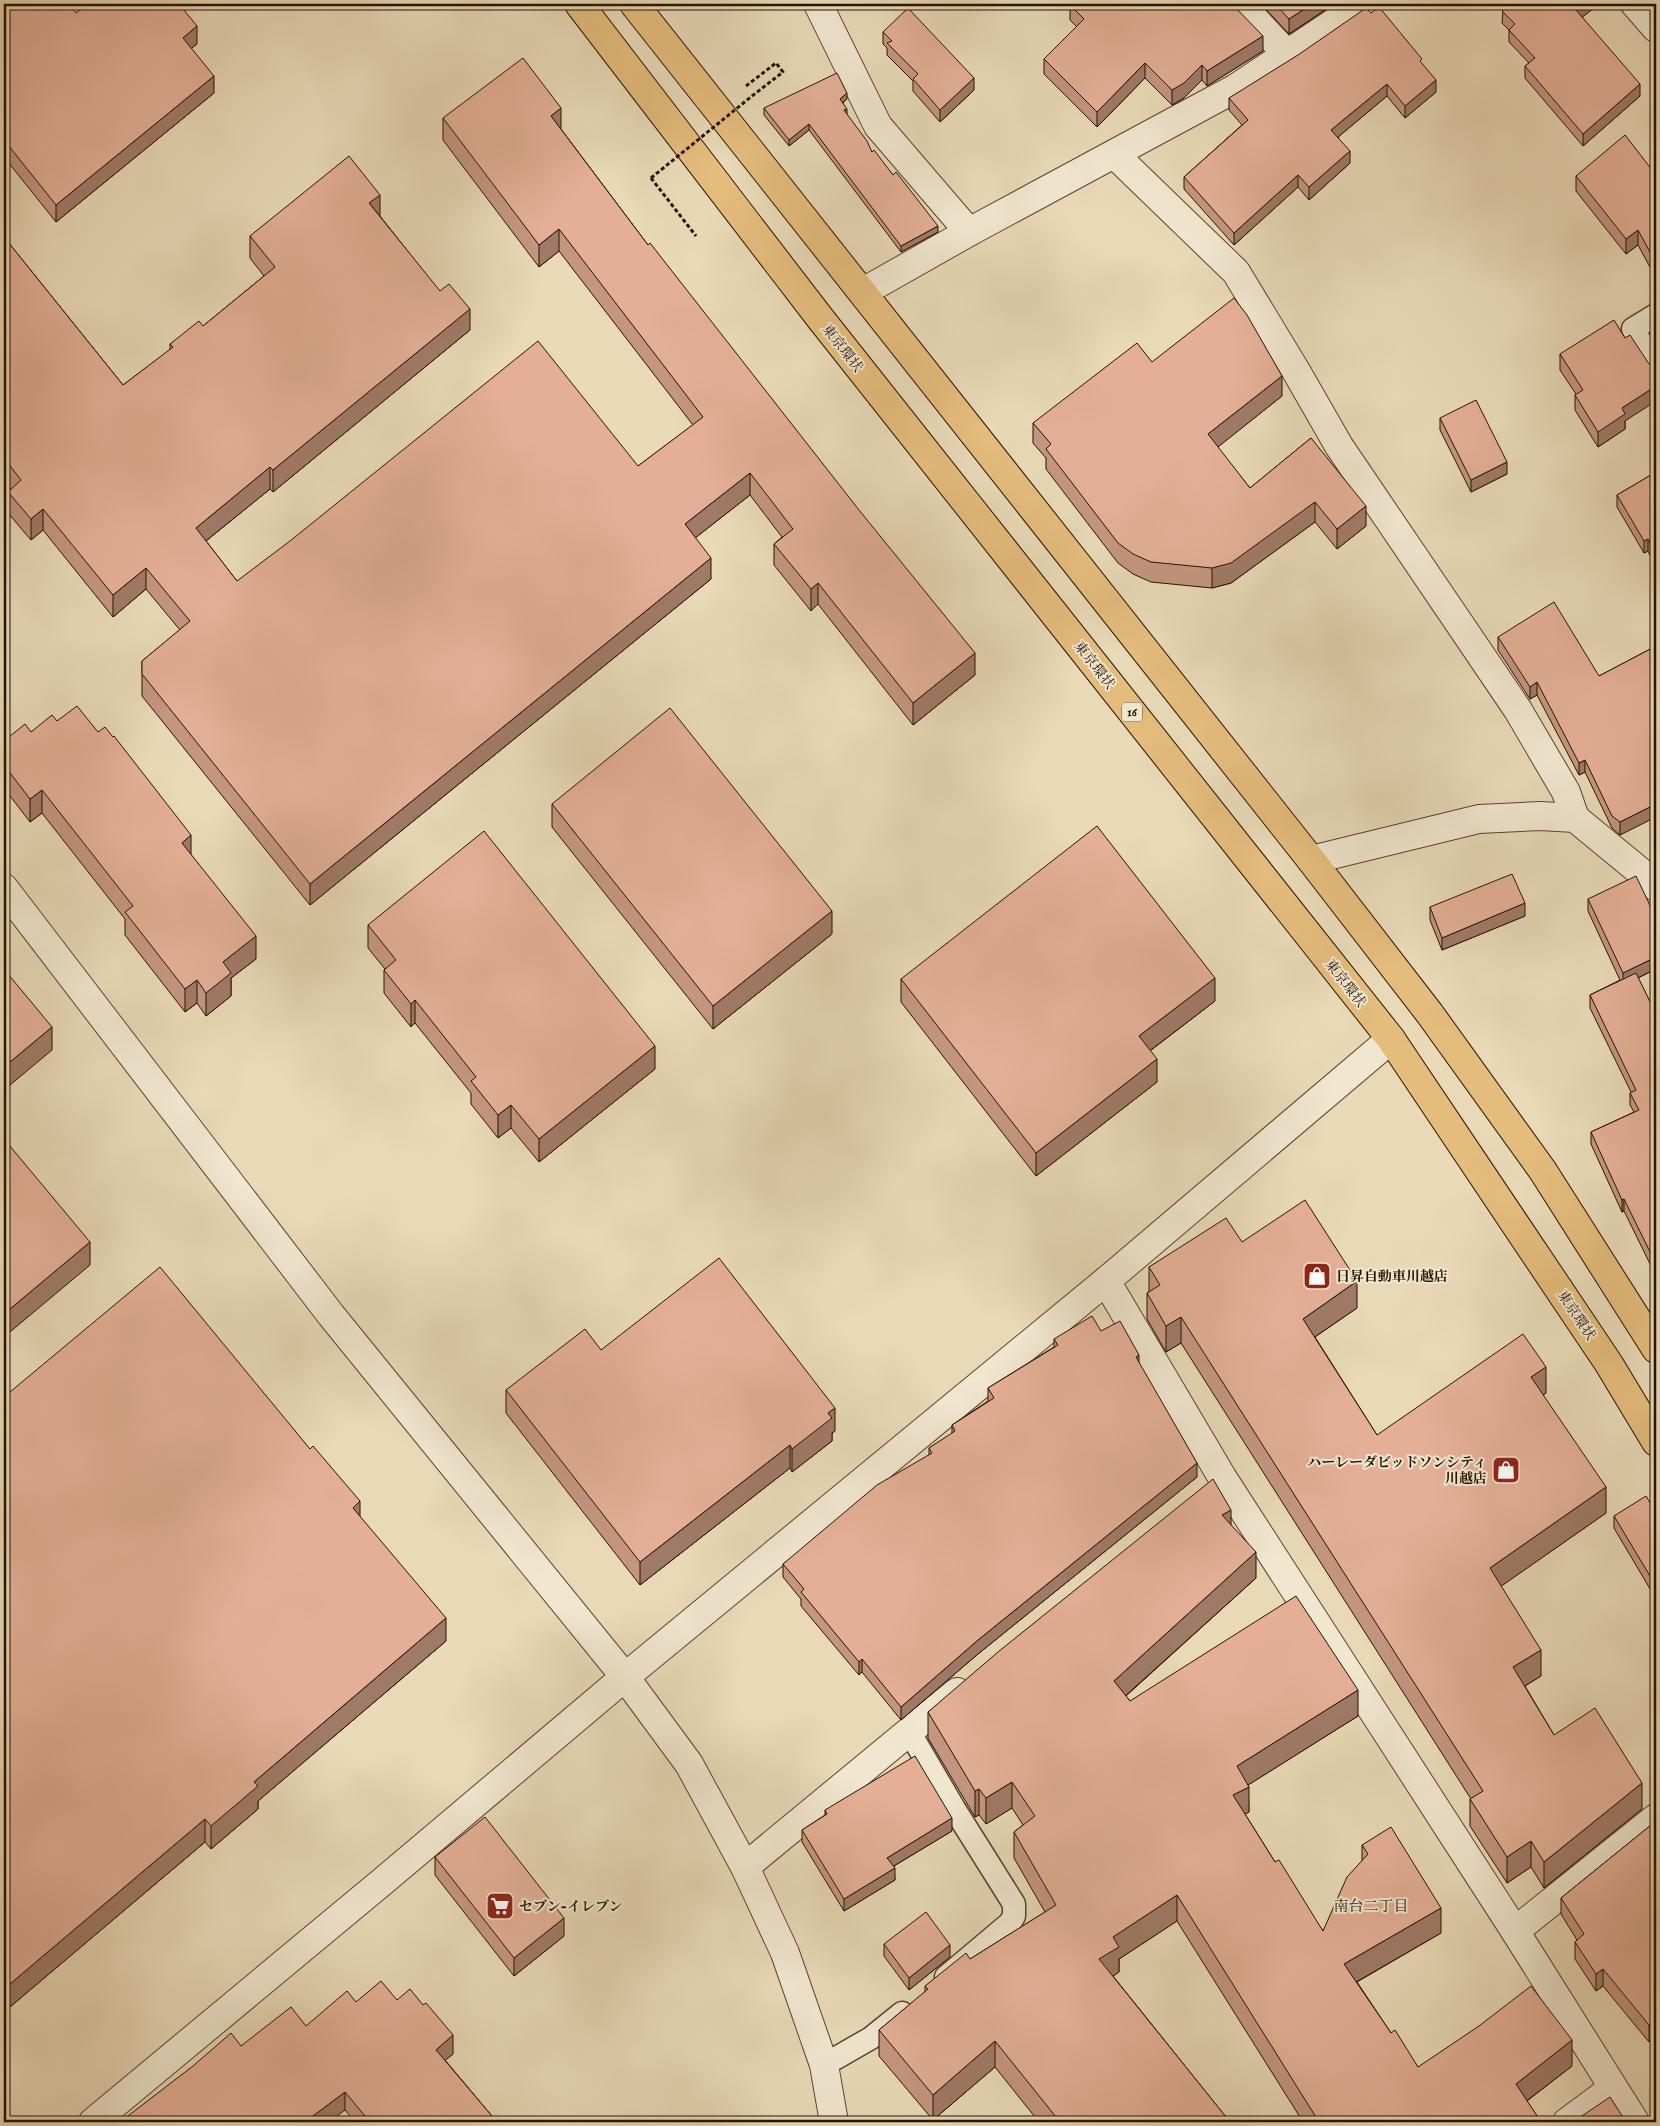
<svg xmlns="http://www.w3.org/2000/svg" width="1660" height="2126" font-family="'IM FELL English','Noto Serif JP',serif">
  <style>
    .lines { fill: none; stroke-linecap: round; stroke-linejoin: round }
    .service-casing { stroke: #56442e; stroke-width: 25 }
    .minor-casing { stroke: #56442e; stroke-width: 30 }
    .tertiary-casing { stroke: #56442e; stroke-width: 30 }
    .trunk-casing { stroke: #251300; stroke-width: 30 }
    .path { stroke: #251300; stroke-width: 3; stroke-dasharray: 4 2.5; stroke-linecap: butt }
    .service { stroke: #f1e6d0; stroke-width: 22 }
    .minor { stroke: #f1e6d0; stroke-width: 28 }
    .tertiary { stroke: #f1e6d0; stroke-width: 28 }
    .trunk { stroke: #e4bc7c; stroke-width: 28 }
    .path-bridge { stroke: #251300; stroke-width: 3; stroke-dasharray: 4 2.5; stroke-linecap: butt }
    .wall { fill: #c49681; stroke: #251300 }
    .shaded-wall { fill: #a07a69; stroke: #251300 }
    .building { fill: #e4af96; stroke: #251300 }
    .labels { text-anchor: middle; stroke-width: 4; stroke-linejoin: round; paint-order: stroke }
    .shield { fill: #f1e6d0; stroke: #62523e; stroke-width: 1 }
    .shield-label { font-size: 12px; font-weight: bold; fill: #251300 }
    .street-label { font-size: 14px; fill: #251300; stroke: #f1e6d0 }
    .poi-label { font-size: 14px; font-weight: bold; fill: #251300; stroke: #f1e6d0; text-anchor: start }
    .neighbourhood-label { font-size: 15px; fill: #251300; stroke: #f1e6d0 }
  </style>
  <rect width="100%" height="100%" fill="#e9d9b7"/>
  <filter id="stains"><feTurbulence type="fractalNoise" baseFrequency=".004" numOctaves="4"/><feColorMatrix values="0 0 0 0 .2 0 0 0 0 .09 0 0 0 0 .02 0 0 0 .5 -.17"/></filter>
  <radialGradient id="worn" r=".72"><stop offset=".6" stop-color="#630" stop-opacity="0"/><stop offset="1" stop-color="#630" stop-opacity=".3"/></radialGradient>
  <g class="lines">
    <defs>
      <g id="service">
        <path d="M 1656,315 L 1633,329 L 1656,368"/>
        <path d="M 910,1733 L 955,1810 L 1014,1904 L 1014,1916 L 1010,1923 L 946,1977"/>
        <path d="M 824,2065 L 871,2038 L 902,2013"/>
      </g>
      <g id="minor">
        <path d="M 818,4 L 878,126 L 969,232"/>
        <path d="M 1240,4 L 1288,55"/>
        <path d="M 1635,4 L 1656,28"/>
        <path d="M 1115,155 L 1236,272 L 1296,371 L 1339,446 L 1518,710 L 1566,792 L 1575,818"/>
        <path d="M 863,292 L 969,232 L 1236,88 L 1362,4"/>
        <path d="M 1311,860 L 1479,819 L 1540,816 L 1575,818 L 1654,883 L 1656,887"/>
        <path d="M 1106,1281 L 1222,1477 L 1515,1931 L 1635,2122"/>
        <path d="M 625,1677 L 1106,1281 L 1391,1039"/>
        <path d="M 745,1867 L 957,1692"/>
        <path d="M 1515,1931 L 1656,1818"/>
        <path d="M 1567,2122 L 1613,2088"/>
      </g>
      <g id="tertiary">
        <path d="M 4,888 L 331,1315 L 625,1677 L 689,1764 L 745,1867 L 785,1953 L 824,2065 L 834,2122"/>
        <path d="M 93,2122 L 382,1882 L 625,1677"/>
      </g>
      <g id="trunk">
        <path d="M 579,4 L 820,318 L 1391,1039 L 1609,1364 L 1656,1442"/>
        <path d="M 634,4 L 1311,860 L 1430,1014 L 1543,1171 L 1656,1349"/>
      </g>
    </defs>
    <use href="#service" class="service-casing"/>
    <use href="#minor" class="minor-casing"/>
    <use href="#tertiary" class="tertiary-casing"/>
    <use href="#trunk" class="trunk-casing"/>
    <g class="path">
      <path d="M 746,86 L 776,63 L 783,72 L 752,96"/>
      <path d="M 651,178 L 696,236"/>
    </g>
    <use href="#service" class="service"/>
    <use href="#minor" class="minor"/>
    <use href="#tertiary" class="tertiary"/>
    <use href="#trunk" class="trunk"/>
    <path class="path-bridge" d="M 651,178 L 752,96"/>
  </g>
  <g class="wall">
    <path d="M 4,4 L 76,13 L 197,44 L 191,48 L 214,93 L 56,222 L 4,157 Z"/>
    <path d="M 1261,4 L 1334,4 L 1289,34 Z"/>
    <path d="M 1497,4 L 1594,4 L 1594,8 L 1582,17 L 1640,96 L 1583,146 L 1525,78 L 1525,66 L 1529,63 L 1509,42 L 1509,30 L 1502,23 L 1503,10 Z"/>
    <path d="M 1070,5 L 1263,51 L 1207,86 L 1202,80 L 1184,98 L 1172,105 L 1145,78 L 1097,127 L 1044,74 L 1044,59 L 1077,27 L 1070,20 Z"/>
    <path d="M 883,32 L 974,90 L 940,122 L 913,91 L 913,81 L 887,55 L 887,48 L 883,44 Z"/>
    <path d="M 1422,64 L 1436,92 L 1405,118 L 1387,96 L 1338,137 L 1350,163 L 1309,200 L 1298,187 L 1234,245 L 1184,189 L 1184,177 L 1242,125 L 1229,110 L 1229,98 Z"/>
    <path d="M 847,99 L 843,103 L 847,115 L 872,152 L 893,175 L 938,232 L 901,252 L 809,130 L 789,146 L 764,115 L 764,108 Z"/>
    <path d="M 443,118 L 561,129 L 648,245 L 975,675 L 913,725 L 818,604 L 811,611 L 774,565 L 774,544 L 782,537 L 750,495 L 695,538 L 711,579 L 310,905 L 142,696 L 142,661 L 180,630 L 146,589 L 113,617 L 43,530 L 31,540 L 8,513 L 8,492 L 11,489 L 4,480 L 4,237 L 123,385 L 170,350 L 170,344 L 203,326 L 264,276 L 250,258 L 250,236 L 380,216 L 470,330 L 273,492 L 270,489 L 206,541 L 237,581 L 638,466 L 693,425 L 559,251 L 539,267 L 443,140 Z"/>
    <path d="M 1656,175 L 1656,278 L 1638,245 L 1626,254 L 1576,191 L 1576,176 Z"/>
    <path d="M 1656,320 L 1656,343 L 1653,337 L 1653,322 Z"/>
    <path d="M 1560,354 L 1625,421 L 1625,429 L 1598,447 L 1575,410 L 1575,395 L 1576,394 L 1560,370 Z"/>
    <path d="M 1152,362 L 1282,396 L 1217,447 L 1250,488 L 1311,438 L 1366,526 L 1337,549 L 1315,522 L 1231,583 L 1212,588 L 1151,582 L 1133,574 L 1118,563 L 1046,469 L 1046,458 L 1033,443 L 1033,423 Z"/>
    <path d="M 1440,418 L 1507,474 L 1471,492 L 1440,430 Z"/>
    <path d="M 1656,472 L 1656,569 L 1648,551 L 1644,553 L 1617,507 L 1617,495 Z"/>
    <path d="M 1498,637 L 1599,676 L 1656,646 L 1620,835 L 1612,828 L 1585,772 L 1579,775 L 1537,695 L 1530,699 L 1498,650 Z"/>
    <path d="M 57,721 L 191,855 L 256,959 L 231,978 L 231,996 L 206,1016 L 197,1003 L 185,1012 L 125,935 L 125,919 L 42,813 L 30,822 L 4,788 L 4,741 L 31,732 Z"/>
    <path d="M 552,804 L 832,934 L 713,1029 L 552,827 Z"/>
    <path d="M 1588,899 L 1656,918 L 1656,969 L 1638,978 L 1656,1014 L 1656,1276 L 1624,1211 L 1622,1212 L 1591,1144 L 1591,1132 L 1634,1112 L 1630,1105 L 1630,1093 L 1631,1092 L 1590,1008 L 1590,995 L 1620,980 L 1588,911 Z"/>
    <path d="M 1430,907 L 1525,916 L 1442,950 L 1430,920 Z"/>
    <path d="M 368,925 L 655,1069 L 539,1162 L 511,1128 L 498,1138 L 471,1104 L 471,1093 L 415,1023 L 411,1027 L 384,993 L 384,970 L 385,969 L 368,948 Z"/>
    <path d="M 901,979 L 1215,1001 L 1150,1051 L 1157,1082 L 1036,1176 L 901,1002 Z"/>
    <path d="M 1242,1242 L 1357,1308 L 1315,1337 L 1377,1435 L 1546,1393 L 1543,1395 L 1606,1513 L 1501,1586 L 1541,1676 L 1525,1686 L 1554,1735 L 1642,1809 L 1544,1888 L 1531,1867 L 1507,1883 L 1470,1826 L 1470,1799 L 1471,1799 L 1181,1343 L 1166,1352 L 1147,1319 L 1147,1293 L 1149,1291 L 1149,1267 Z"/>
    <path d="M 1101,1331 L 1139,1363 L 1197,1477 L 978,1654 L 901,1720 L 862,1672 L 859,1675 L 801,1606 L 801,1599 L 783,1577 L 783,1564 L 929,1455 L 929,1448 L 952,1434 L 952,1425 L 988,1401 L 988,1388 L 1054,1347 L 1054,1339 Z"/>
    <path d="M 601,1350 L 835,1431 L 832,1433 L 832,1441 L 792,1472 L 790,1468 L 640,1585 L 506,1413 L 506,1390 Z"/>
    <path d="M 1656,1513 L 1656,1599 L 1614,1528 L 1614,1516 Z"/>
    <path d="M 360,1517 L 446,1641 L 258,1801 L 258,1809 L 211,1849 L 205,1842 L 4,2012 Z"/>
    <path d="M 1231,1525 L 1256,1578 L 1126,1696 L 1130,1701 L 1358,1716 L 1248,1785 L 1249,1812 L 1245,1814 L 1275,1862 L 1323,1931 L 1362,1862 L 1362,1845 L 1441,1933 L 1357,1982 L 1391,2033 L 1418,2067 L 1572,2066 L 1527,2101 L 1541,2122 L 1303,2122 L 1177,1921 L 1119,1959 L 1119,1972 L 1113,1976 L 1230,2122 L 1039,2122 L 995,2067 L 933,2120 L 879,2056 L 879,2030 L 925,1992 L 925,1986 L 970,1959 L 1045,1912 L 1014,1858 L 1014,1832 L 1023,1825 L 1012,1808 L 986,1824 L 979,1815 L 975,1817 L 928,1738 L 928,1712 Z"/>
    <path d="M 825,1810 L 952,1831 L 894,1866 L 895,1880 L 844,1911 L 802,1842 L 802,1830 L 825,1815 Z"/>
    <path d="M 1656,1821 L 1656,2035 L 1649,2042 L 1603,1986 L 1596,1991 L 1575,1959 L 1575,1942 L 1577,1940 L 1561,1914 L 1561,1898 Z"/>
    <path d="M 435,1857 L 564,1936 L 514,1976 L 435,1875 Z"/>
    <path d="M 884,1944 L 950,1957 L 909,1990 L 884,1956 Z"/>
    <path d="M 397,2000 L 453,2054 L 445,2060 L 497,2122 L 355,2122 L 345,2110 L 241,2046 L 306,2026 L 356,2002 Z"/>
  </g>
  <g class="shaded-wall">
    <path d="M 1312,4 L 1334,4 L 1289,34 L 1289,19 Z"/>
    <path d="M 1584,4 L 1594,4 L 1594,8 L 1576,22 L 1576,10 Z"/>
    <path d="M 197,26 L 197,44 L 183,55 L 183,38 Z"/>
    <path d="M 1263,36 L 1263,51 L 1207,86 L 1207,71 Z"/>
    <path d="M 1145,63 L 1145,78 L 1097,127 L 1097,112 Z"/>
    <path d="M 1202,65 L 1202,80 L 1184,98 L 1172,105 L 1172,90 Z"/>
    <path d="M 214,76 L 214,93 L 56,222 L 56,205 Z"/>
    <path d="M 974,78 L 974,90 L 940,122 L 940,110 Z"/>
    <path d="M 1436,80 L 1436,92 L 1405,118 L 1405,106 Z"/>
    <path d="M 1387,84 L 1387,96 L 1331,143 L 1331,130 Z"/>
    <path d="M 1640,84 L 1640,96 L 1583,146 L 1583,134 Z"/>
    <path d="M 847,93 L 847,99 L 840,105 L 840,99 Z"/>
    <path d="M 561,108 L 561,130 L 551,116 Z"/>
    <path d="M 847,109 L 847,115 L 844,110 Z"/>
    <path d="M 809,124 L 809,130 L 789,146 L 789,140 Z"/>
    <path d="M 1350,151 L 1350,163 L 1309,200 L 1309,187 Z"/>
    <path d="M 1298,175 L 1298,187 L 1234,245 L 1234,233 Z"/>
    <path d="M 380,195 L 380,216 L 369,203 Z"/>
    <path d="M 938,226 L 938,232 L 901,252 L 901,246 Z"/>
    <path d="M 559,229 L 559,251 L 539,267 L 539,245 Z"/>
    <path d="M 1638,230 L 1638,245 L 1626,254 L 1626,239 Z"/>
    <path d="M 470,309 L 470,330 L 273,492 L 273,470 Z"/>
    <path d="M 1282,376 L 1282,396 L 1208,455 L 1208,434 Z"/>
    <path d="M 1656,386 L 1656,401 L 1625,421 L 1625,429 L 1598,447 L 1598,432 L 1622,408 Z"/>
    <path d="M 1507,462 L 1507,474 L 1471,492 L 1471,480 Z"/>
    <path d="M 270,467 L 270,489 L 196,549 L 196,528 Z"/>
    <path d="M 750,473 L 750,495 L 685,546 L 685,524 Z"/>
    <path d="M 1315,502 L 1315,522 L 1231,583 L 1212,588 L 1212,568 Z"/>
    <path d="M 1366,506 L 1366,526 L 1337,549 L 1337,529 Z"/>
    <path d="M 43,509 L 43,530 L 31,540 L 31,519 Z"/>
    <path d="M 1648,539 L 1648,551 L 1644,553 L 1644,541 Z"/>
    <path d="M 711,558 L 711,579 L 310,905 L 310,884 Z"/>
    <path d="M 146,568 L 146,589 L 113,617 L 113,595 Z"/>
    <path d="M 818,583 L 818,604 L 811,611 L 811,589 Z"/>
    <path d="M 975,653 L 975,675 L 913,725 L 913,703 Z"/>
    <path d="M 1537,682 L 1537,695 L 1530,699 L 1530,687 Z"/>
    <path d="M 1585,760 L 1585,772 L 1579,775 L 1579,763 Z"/>
    <path d="M 42,790 L 42,813 L 30,822 L 30,799 Z"/>
    <path d="M 1656,804 L 1656,817 L 1620,835 L 1620,822 Z"/>
    <path d="M 191,835 L 191,858 L 182,843 Z"/>
    <path d="M 1525,903 L 1525,916 L 1442,950 L 1442,938 Z"/>
    <path d="M 832,911 L 832,934 L 713,1029 L 713,1006 Z"/>
    <path d="M 256,936 L 256,959 L 231,978 L 231,996 L 206,1016 L 206,993 L 223,962 Z"/>
    <path d="M 1656,957 L 1656,969 L 1623,985 L 1623,973 Z"/>
    <path d="M 1215,978 L 1215,1001 L 1139,1059 L 1139,1036 Z"/>
    <path d="M 197,980 L 197,1003 L 185,1012 L 185,989 Z"/>
    <path d="M 415,1000 L 415,1023 L 411,1027 L 411,1004 Z"/>
    <path d="M 52,1027 L 52,1050 L 4,1090 L 4,1067 Z"/>
    <path d="M 655,1046 L 655,1069 L 539,1162 L 539,1139 Z"/>
    <path d="M 1157,1059 L 1157,1082 L 1036,1176 L 1036,1153 Z"/>
    <path d="M 511,1105 L 511,1128 L 498,1138 L 498,1115 Z"/>
    <path d="M 1624,1199 L 1624,1211 L 1622,1212 L 1622,1200 Z"/>
    <path d="M 90,1242 L 90,1265 L 4,1337 L 4,1314 Z"/>
    <path d="M 1357,1281 L 1357,1308 L 1303,1345 L 1303,1319 Z"/>
    <path d="M 1181,1317 L 1181,1343 L 1166,1352 L 1166,1326 Z"/>
    <path d="M 1139,1355 L 1139,1368 L 1136,1357 Z"/>
    <path d="M 1546,1367 L 1546,1393 L 1531,1403 L 1531,1377 Z"/>
    <path d="M 835,1408 L 835,1431 L 832,1433 L 832,1441 L 792,1472 L 792,1449 L 828,1413 Z"/>
    <path d="M 790,1445 L 790,1468 L 640,1585 L 640,1562 Z"/>
    <path d="M 1197,1463 L 1197,1477 L 978,1654 L 901,1720 L 901,1707 L 978,1640 Z"/>
    <path d="M 1606,1487 L 1606,1513 L 1490,1594 L 1490,1568 Z"/>
    <path d="M 360,1501 L 360,1524 L 353,1508 Z"/>
    <path d="M 1231,1510 L 1231,1536 L 1222,1515 Z"/>
    <path d="M 1256,1552 L 1256,1578 L 1114,1706 L 1114,1681 Z"/>
    <path d="M 446,1618 L 446,1641 L 258,1801 L 258,1809 L 211,1849 L 211,1826 L 254,1782 Z"/>
    <path d="M 1541,1650 L 1541,1676 L 1513,1693 L 1513,1667 Z"/>
    <path d="M 862,1659 L 862,1672 L 859,1675 L 859,1662 Z"/>
    <path d="M 1358,1690 L 1358,1716 L 1237,1792 L 1237,1766 Z"/>
    <path d="M 1012,1782 L 1012,1808 L 986,1824 L 986,1798 Z"/>
    <path d="M 1642,1783 L 1642,1809 L 1544,1888 L 1544,1862 Z"/>
    <path d="M 1249,1787 L 1249,1812 L 1233,1821 L 1233,1795 Z"/>
    <path d="M 979,1789 L 979,1815 L 975,1817 L 975,1791 Z"/>
    <path d="M 952,1818 L 952,1831 L 887,1870 L 887,1858 Z"/>
    <path d="M 205,1819 L 205,1842 L 4,2012 L 4,1989 Z"/>
    <path d="M 1531,1841 L 1531,1867 L 1507,1883 L 1507,1857 Z"/>
    <path d="M 895,1868 L 895,1880 L 844,1911 L 844,1899 Z"/>
    <path d="M 1177,1895 L 1177,1921 L 1119,1959 L 1119,1972 L 1099,1985 L 1099,1959 L 1113,1937 Z"/>
    <path d="M 1441,1908 L 1441,1933 L 1344,1989 L 1344,1964 Z"/>
    <path d="M 564,1918 L 564,1936 L 514,1976 L 514,1958 Z"/>
    <path d="M 950,1945 L 950,1957 L 909,1990 L 909,1978 Z"/>
    <path d="M 1603,1969 L 1603,1986 L 1596,1991 L 1596,1974 Z"/>
    <path d="M 1656,2018 L 1656,2035 L 1649,2042 L 1649,2025 Z"/>
    <path d="M 453,2035 L 453,2054 L 436,2068 L 436,2050 Z"/>
    <path d="M 1572,2040 L 1572,2066 L 1516,2109 L 1516,2084 Z"/>
    <path d="M 995,2041 L 995,2067 L 933,2120 L 933,2095 Z"/>
    <path d="M 345,2092 L 345,2110 L 329,2122 L 305,2122 Z"/>
  </g>
  <g class="building">
    <path d="M 4,4 L 69,4 L 76,13 L 88,4 L 179,4 L 197,26 L 183,38 L 214,76 L 56,205 L 4,140 Z"/>
    <path d="M 1072,4 L 1232,4 L 1263,36 L 1207,71 L 1202,65 L 1184,83 L 1172,90 L 1145,63 L 1097,112 L 1044,59 L 1084,19 L 1070,5 Z"/>
    <path d="M 1275,4 L 1312,4 L 1289,19 Z"/>
    <path d="M 1508,4 L 1584,4 L 1576,10 L 1640,84 L 1583,134 L 1525,66 L 1535,58 L 1509,30 L 1515,24 L 1502,11 L 1509,5 Z"/>
    <path d="M 1379,7 L 1422,59 L 1420,61 L 1436,80 L 1405,106 L 1387,84 L 1331,130 L 1350,151 L 1309,187 L 1298,175 L 1234,233 L 1184,177 L 1248,120 L 1229,98 L 1298,55 L 1366,8 L 1371,13 Z"/>
    <path d="M 908,8 L 974,78 L 940,110 L 913,79 L 918,74 L 887,43 L 892,41 L 883,32 Z"/>
    <path d="M 523,58 L 561,108 L 551,116 L 648,245 L 650,243 L 859,510 L 975,653 L 913,703 L 818,583 L 811,589 L 774,544 L 793,529 L 750,473 L 685,524 L 711,558 L 310,884 L 142,674 L 142,661 L 190,621 L 146,568 L 113,595 L 43,509 L 31,519 L 8,492 L 21,480 L 4,458 L 4,237 L 123,385 L 173,347 L 170,344 L 199,321 L 203,326 L 275,267 L 250,236 L 349,156 L 380,195 L 369,203 L 440,291 L 449,284 L 470,309 L 273,470 L 270,467 L 196,528 L 237,581 L 290,541 L 538,341 L 638,466 L 703,417 L 559,229 L 539,245 L 443,118 Z"/>
    <path d="M 837,73 L 847,93 L 840,99 L 847,109 L 844,110 L 867,141 L 872,152 L 874,150 L 893,175 L 896,172 L 938,226 L 901,246 L 809,124 L 789,140 L 764,108 Z"/>
    <path d="M 1625,135 L 1656,175 L 1656,263 L 1638,230 L 1626,239 L 1576,176 Z"/>
    <path d="M 1234,298 L 1247,315 L 1282,376 L 1208,434 L 1250,488 L 1311,438 L 1366,506 L 1337,529 L 1315,502 L 1231,563 L 1212,568 L 1151,562 L 1133,554 L 1118,543 L 1046,449 L 1051,444 L 1033,423 L 1137,343 L 1152,362 Z"/>
    <path d="M 1614,320 L 1625,338 L 1630,335 L 1649,364 L 1656,366 L 1656,386 L 1622,408 L 1625,414 L 1598,432 L 1575,395 L 1583,390 L 1560,354 Z"/>
    <path d="M 1656,320 L 1656,327 L 1653,322 Z"/>
    <path d="M 1476,400 L 1507,462 L 1471,480 L 1440,418 Z"/>
    <path d="M 1656,472 L 1656,556 L 1648,539 L 1644,541 L 1617,495 Z"/>
    <path d="M 1554,602 L 1599,676 L 1656,646 L 1656,804 L 1620,822 L 1612,816 L 1585,760 L 1579,763 L 1537,682 L 1530,687 L 1498,637 Z"/>
    <path d="M 77,706 L 98,732 L 105,727 L 113,737 L 114,736 L 191,835 L 182,843 L 256,936 L 223,962 L 231,973 L 206,993 L 197,980 L 185,989 L 125,912 L 133,906 L 42,790 L 30,799 L 4,765 L 4,741 L 25,724 L 31,732 L 52,715 L 57,721 Z"/>
    <path d="M 670,708 L 832,911 L 713,1006 L 552,804 Z"/>
    <path d="M 1097,826 L 1215,978 L 1139,1036 L 1157,1059 L 1036,1153 L 901,979 Z"/>
    <path d="M 484,831 L 655,1046 L 539,1139 L 511,1105 L 498,1115 L 471,1081 L 476,1077 L 415,1000 L 411,1004 L 384,970 L 396,960 L 368,925 Z"/>
    <path d="M 1512,874 L 1525,903 L 1442,938 L 1430,907 Z"/>
    <path d="M 1636,876 L 1656,918 L 1656,957 L 1623,973 L 1588,899 Z"/>
    <path d="M 1636,973 L 1656,1014 L 1656,1264 L 1624,1199 L 1622,1200 L 1591,1132 L 1639,1110 L 1630,1093 L 1636,1090 L 1590,995 Z"/>
    <path d="M 8,974 L 52,1027 L 4,1067 L 4,978 Z"/>
    <path d="M 4,1139 L 90,1242 L 4,1314 Z"/>
    <path d="M 1305,1200 L 1357,1281 L 1303,1319 L 1377,1435 L 1523,1334 L 1546,1367 L 1531,1377 L 1606,1487 L 1490,1568 L 1541,1650 L 1513,1667 L 1554,1735 L 1595,1708 L 1642,1783 L 1544,1862 L 1531,1841 L 1507,1857 L 1470,1799 L 1483,1791 L 1181,1317 L 1166,1326 L 1147,1293 L 1160,1285 L 1149,1267 L 1226,1218 L 1242,1242 Z"/>
    <path d="M 719,1258 L 835,1408 L 828,1413 L 832,1418 L 792,1449 L 790,1445 L 640,1562 L 506,1390 L 585,1329 L 601,1350 Z"/>
    <path d="M 160,1267 L 310,1449 L 313,1446 L 360,1501 L 353,1508 L 446,1618 L 254,1782 L 258,1786 L 211,1826 L 205,1819 L 4,1989 L 4,1397 Z"/>
    <path d="M 1092,1316 L 1101,1331 L 1120,1321 L 1139,1355 L 1136,1357 L 1197,1463 L 978,1640 L 901,1707 L 862,1659 L 859,1662 L 801,1592 L 804,1589 L 783,1564 L 877,1485 L 932,1453 L 929,1448 L 955,1431 L 952,1425 L 994,1398 L 988,1388 L 1058,1345 L 1054,1339 Z"/>
    <path d="M 1213,1479 L 1231,1510 L 1222,1515 L 1256,1552 L 1114,1681 L 1130,1701 L 1296,1596 L 1358,1690 L 1237,1766 L 1249,1787 L 1233,1795 L 1275,1862 L 1279,1860 L 1323,1931 L 1347,1877 L 1368,1854 L 1362,1845 L 1391,1827 L 1441,1908 L 1344,1964 L 1391,2033 L 1395,2030 L 1418,2067 L 1479,2026 L 1531,1986 L 1572,2040 L 1516,2084 L 1541,2122 L 1319,2122 L 1177,1895 L 1113,1937 L 1119,1947 L 1099,1959 L 1230,2122 L 1060,2122 L 995,2041 L 933,2095 L 879,2030 L 928,1989 L 925,1986 L 966,1953 L 970,1959 L 1056,1905 L 1014,1832 L 1035,1816 L 1012,1782 L 986,1798 L 979,1789 L 975,1791 L 928,1712 L 998,1652 Z"/>
    <path d="M 1646,1496 L 1656,1513 L 1656,1586 L 1614,1516 Z"/>
    <path d="M 915,1756 L 952,1818 L 887,1858 L 895,1868 L 844,1899 L 802,1830 L 827,1814 L 825,1810 Z"/>
    <path d="M 485,1817 L 564,1918 L 514,1958 L 435,1857 Z"/>
    <path d="M 1656,1821 L 1656,2018 L 1649,2025 L 1603,1969 L 1596,1974 L 1575,1942 L 1584,1934 L 1561,1898 Z"/>
    <path d="M 926,1912 L 950,1945 L 909,1978 L 884,1944 Z"/>
    <path d="M 381,1981 L 397,2000 L 410,1989 L 423,2005 L 426,2003 L 453,2035 L 436,2050 L 497,2122 L 370,2122 L 345,2092 L 305,2122 L 120,2122 L 193,2066 L 231,2033 L 241,2046 L 291,2007 L 306,2026 L 347,1991 L 356,2002 Z"/>
    <path d="M 1610,2097 L 1626,2122 L 1573,2122 Z"/>
  </g>
  <defs>
    <symbol id="shop-square" viewBox="-11 -11 22 22"><rect x="-9" y="-9" width="18" height="18" rx="4" fill="#8f2418" stroke="#f1e6d0"/><path d="M-5-2.5h2.3a2.7 3.5 0 0 1 5.4 0H5L5.5 6h-11ZM-1.5-2.5h3a1.5 2.3 0 0 0-3 0Z" fill="#fff"/></symbol>
    <symbol id="supermarket-square" viewBox="-11 -11 22 22"><rect x="-9" y="-9" width="18" height="18" rx="4" fill="#8f2418" stroke="#f1e6d0"/><path d="M-6-5.5h2.5l.6 2H6L4.5 2H-2.5L-4.4-4H-6ZM-1.5 3.2a1.3 1.3 0 1 0 .1 0ZM3 3.2a1.3 1.3 0 1 0 .1 0Z" fill="#fff"/></symbol>
  </defs>
  <g fill-rule="evenodd">
    <use href="#shop-square" x="1301" y="1260" width="32" height="32"/>
    <use href="#shop-square" x="1490" y="1454" width="32" height="32"/>
    <use href="#supermarket-square" x="484" y="1890" width="32" height="32"/>
  </g>
  <g class="labels">
    <rect class="shield" x="1122" y="702.5" width="20" height="19" rx="4"/>
    <g class="shield-label">
      <text x="1132" y="716">16</text>
    </g>
    <g class="street-label">
      <text transform="translate(843 348) rotate(52)" y="5">東京環状</text>
      <text transform="translate(1095 665) rotate(52)" y="5">東京環状</text>
      <text transform="translate(1346 983) rotate(52)" y="5">東京環状</text>
      <text transform="translate(1577 1315) rotate(56)" y="5">東京環状</text>
    </g>
    <g class="poi-label">
      <text x="1336" y="1281">日昇自動車川越店</text>
      <text x="1487" y="1467" text-anchor="end">ハーレーダビッドソンシティ<tspan x="1487" dy="16">川越店</tspan></text>
      <text x="519" y="1911">セブン-イレブン</text>
    </g>
    <g class="neighbourhood-label">
      <text x="1371" y="1911">南台二丁目</text>
    </g>
  </g>
  <rect width="1660" height="2126" fill="none" stroke="#e9d9b7" stroke-width="20"/>
  <rect x="5" y="5" width="1650" height="2116" fill="none" stroke="#251300" stroke-width="2.5"/>
  <rect x="10" y="10" width="1640" height="2106" fill="none" stroke="#251300"/>
  <rect width="100%" height="100%" filter="url(#stains)"/>
  <rect width="100%" height="100%" fill="url(#worn)"/>
</svg>
